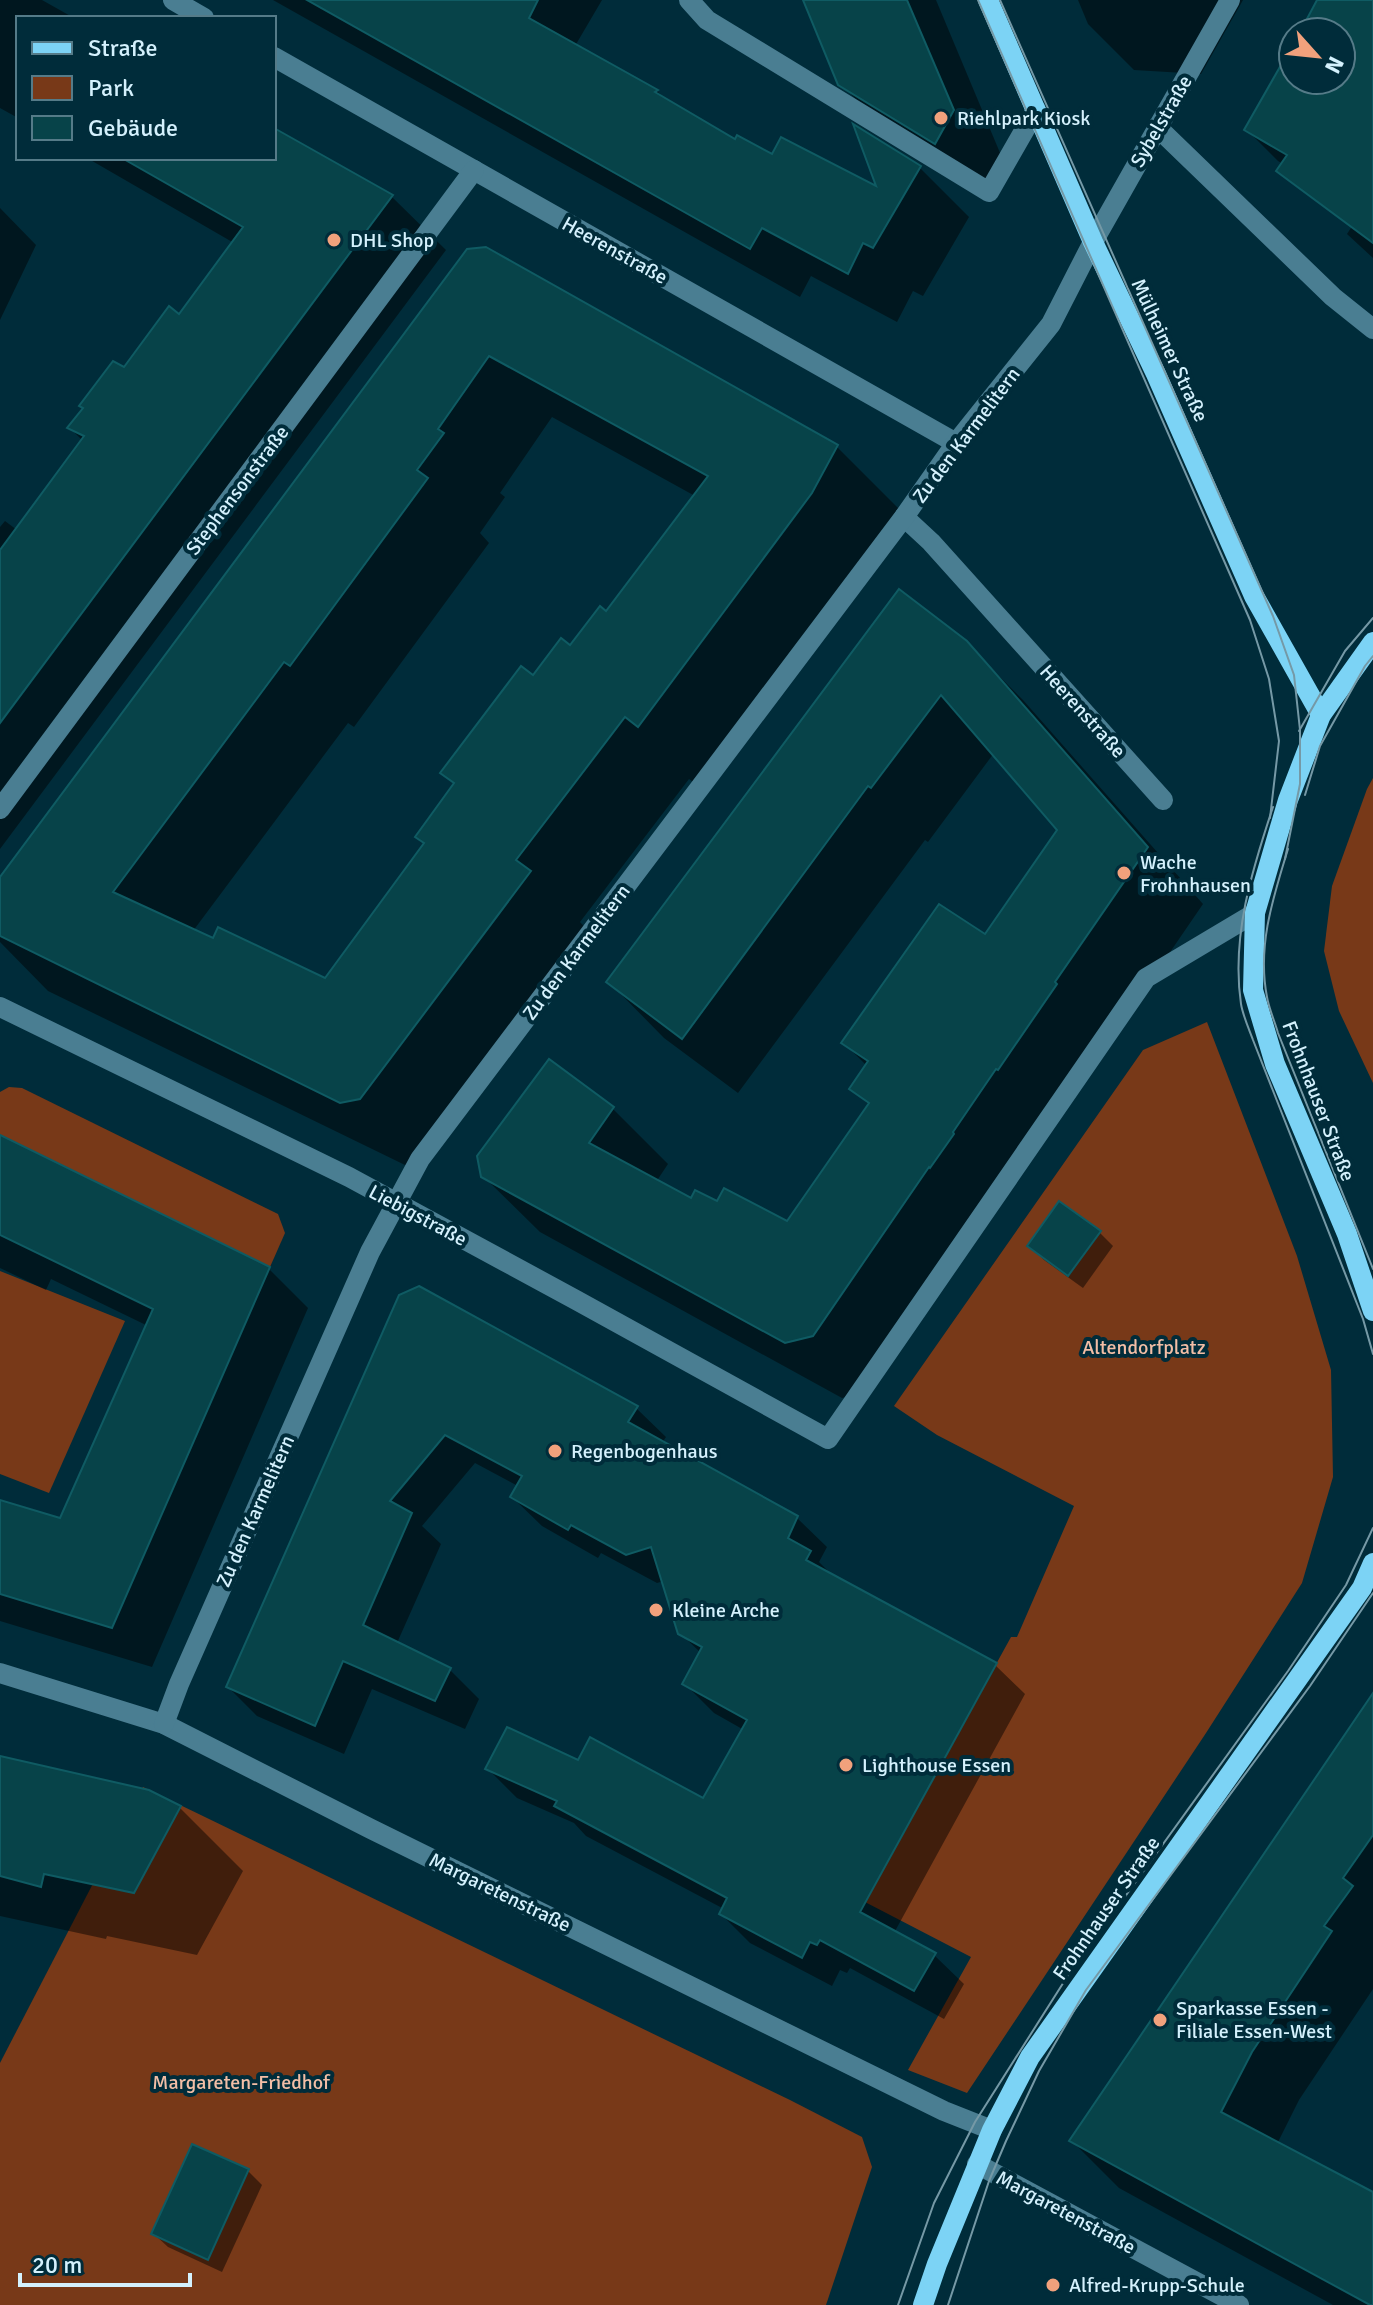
<svg xmlns="http://www.w3.org/2000/svg" width="1373" height="2305" font-family="Signika,sans-serif">
  <style>
    .green { fill: #783918 }
    .shadow { fill: #0007; fill-rule: evenodd }
    .building { fill: #074349; stroke: #0f5b63; stroke-width: 2; fill-rule: evenodd }
    .lines { fill: none; stroke-linecap: round; stroke-linejoin: round }
    .minor { stroke: #4a7e92; stroke-width: 20 }
    .major { stroke: #7cd3f5; stroke-width: 20 }
    .tram { stroke: #7599a6; stroke-width: 2 }
    .poi-dot { fill: #f1a17c; stroke: #002c3a; stroke-width: 3 }
    .labels { text-anchor: middle; stroke-width: 8; stroke-linejoin: round; paint-order: stroke }
    .poi-label { font-size: 20px; fill: #d4f1fd; stroke: #002c3a; text-anchor: start }
    .street-label { font-size: 20px; fill: #d4f1fd; stroke: #002c3a }
    .park-label { font-size: 20px; fill: #f2bea6; stroke: #002c3a }
  </style>
  <rect width="100%" height="100%" fill="#002c3a"/>
  <g class="green">
    <path d="M 1373,778 L 1373,1083 L 1339,1011 L 1324,951 L 1332,886 L 1367,789 Z"/>
    <path d="M 1207,1022 L 1297,1256 L 1331,1370 L 1333,1477 L 1302,1583 L 1206,1733 L 967,2093 L 908,2070 L 971,1957 L 865,1902 L 1011,1637 L 1017,1637 L 1074,1506 L 937,1435 L 894,1406 L 1143,1050 Z"/>
    <path d="M 9,1087 L 22,1088 L 278,1214 L 285,1233 L 270,1267 L 0,1135 L 0,1092 Z"/>
    <path d="M 0,1271 L 125,1321 L 49,1493 L 0,1474 Z"/>
    <path d="M 143,1787 L 790,2100 L 862,2137 L 872,2167 L 826,2305 L 0,2305 L 0,2063 Z"/>
  </g>
  <g class="shadow">
    <path d="M 0,0 L 42,0 L 74,18 L 18,18 L 18,118 L 0,108 Z"/>
    <path d="M 273,0 L 602,0 L 575,46 L 657,91 L 668,102 L 736,142 L 773,157 L 880,190 L 856,129 L 920,168 L 969,217 L 923,296 L 913,291 L 897,322 L 811,276 L 800,297 Z"/>
    <path d="M 806,0 L 936,0 L 1003,160 L 984,191 L 890,134 L 840,83 Z"/>
    <path d="M 1078,0 L 1243,0 L 1201,74 L 1134,70 L 1088,24 Z"/>
    <path d="M 1320,0 L 1373,0 L 1373,173 L 1354,207 L 1278,161 L 1246,129 L 1293,48 L 1293,80 L 1341,80 L 1341,32 L 1302,32 Z"/>
    <path d="M 274,130 L 392,197 L 446,250 L 0,849 L 0,527 L 5,521 L 17,530 L 83,441 L 70,428 L 124,370 L 180,317 L 234,243 L 87,158 L 274,158 Z"/>
    <path d="M 1373,201 L 1373,258 L 1347,234 L 1358,217 Z"/>
    <path d="M 0,208 L 36,245 L 0,320 Z"/>
    <path d="M 468,251 L 836,446 L 899,509 L 702,788 L 689,779 L 580,922 L 593,936 L 423,1162 L 405,1165 L 48,991 L 0,942 L 0,880 ZM 552,417 L 695,496 L 606,614 L 571,648 L 533,677 L 442,773 L 455,785 L 426,844 L 326,981 L 193,931 L 348,723 L 354,727 L 489,543 L 480,533 L 505,497 L 500,493 Z"/>
    <path d="M 966,643 L 1023,700 L 1203,904 L 869,1392 L 842,1398 L 540,1232 L 483,1176 L 612,1108 L 668,1164 L 656,1182 L 692,1201 L 717,1204 L 788,1223 L 870,1106 L 852,1088 L 867,1066 L 844,1043 L 985,937 L 1060,829 L 994,753 L 928,842 L 925,840 L 738,1093 L 664,1038 L 609,982 Z"/>
    <path d="M 0,1137 L 268,1268 L 308,1308 L 152,1667 L 0,1621 L 0,1502 L 61,1520 L 148,1326 L 51,1279 L 46,1290 L 0,1268 Z"/>
    <path d="M 1099,1232 L 1113,1246 L 1083,1288 L 1044,1260 L 1030,1246 Z"/>
    <path d="M 401,1296 L 636,1408 L 666,1437 L 662,1443 L 797,1518 L 827,1547 L 819,1562 L 835,1578 L 995,1665 L 1025,1694 L 894,1933 L 934,1955 L 964,1984 L 944,2019 L 850,1968 L 847,1973 L 840,1970 L 832,1986 L 750,1943 L 721,1914 L 724,1909 L 586,1836 L 574,1823 L 517,1798 L 488,1769 L 579,1763 L 703,1801 L 744,1730 L 714,1713 L 685,1684 L 701,1653 L 680,1633 L 664,1581 L 657,1583 L 601,1553 L 598,1558 L 542,1526 L 512,1497 L 518,1486 L 475,1463 L 422,1526 L 441,1544 L 397,1643 L 449,1669 L 479,1699 L 465,1729 L 372,1689 L 344,1754 L 257,1716 L 228,1687 Z"/>
    <path d="M 1373,1697 L 1373,1989 L 1299,2100 L 1277,2144 L 1373,2195 L 1373,2305 L 1333,2305 L 1119,2188 L 1071,2140 Z"/>
    <path d="M 0,1758 L 180,1808 L 243,1871 L 197,1955 L 107,1936 L 106,1939 L 0,1916 Z"/>
    <path d="M 248,2171 L 262,2185 L 222,2272 L 168,2247 L 154,2234 Z"/>
  </g>
  <g class="building">
    <path d="M 307,0 L 538,0 L 529,18 L 658,90 L 655,92 L 735,139 L 737,135 L 772,154 L 781,137 L 876,186 L 853,124 L 921,166 L 873,248 L 863,243 L 848,274 L 762,228 L 750,249 Z"/>
    <path d="M 803,0 L 907,0 L 954,110 L 935,144 L 838,85 Z"/>
    <path d="M 1317,0 L 1373,0 L 1373,243 L 1276,171 L 1287,155 L 1244,130 L 1293,44 L 1293,80 L 1341,80 L 1341,32 L 1300,32 Z"/>
    <path d="M 274,128 L 393,195 L 0,723 L 0,550 L 84,436 L 67,428 L 83,408 L 79,406 L 113,361 L 124,367 L 169,306 L 179,314 L 243,227 L 122,158 L 274,158 Z"/>
    <path d="M 486,247 L 838,445 L 812,493 L 638,727 L 625,717 L 516,860 L 531,871 L 360,1099 L 340,1103 L 0,936 L 0,877 L 467,249 ZM 489,356 L 708,476 L 606,611 L 600,606 L 570,645 L 561,638 L 533,675 L 521,666 L 440,773 L 454,783 L 415,837 L 424,843 L 325,978 L 218,927 L 213,938 L 113,892 L 284,662 L 290,666 L 428,478 L 417,470 L 444,433 L 438,429 Z"/>
    <path d="M 899,589 L 967,641 L 1148,847 L 1055,982 L 1057,984 L 998,1070 L 996,1069 L 953,1132 L 954,1134 L 930,1168 L 929,1167 L 813,1336 L 785,1343 L 481,1177 L 477,1156 L 549,1059 L 614,1107 L 589,1143 L 691,1198 L 695,1190 L 717,1201 L 724,1188 L 787,1221 L 869,1103 L 849,1089 L 868,1061 L 841,1043 L 939,904 L 985,934 L 1057,830 L 941,695 L 871,788 L 868,786 L 682,1039 L 606,982 Z"/>
    <path d="M 0,1135 L 270,1267 L 112,1628 L 0,1594 L 0,1500 L 60,1518 L 153,1309 L 0,1235 Z"/>
    <path d="M 1059,1201 L 1101,1231 L 1068,1276 L 1027,1246 Z"/>
    <path d="M 419,1286 L 638,1406 L 628,1422 L 798,1516 L 788,1538 L 811,1551 L 806,1560 L 997,1663 L 860,1912 L 936,1953 L 914,1991 L 820,1940 L 817,1945 L 810,1942 L 802,1958 L 719,1914 L 727,1898 L 554,1806 L 557,1801 L 485,1769 L 507,1727 L 578,1760 L 590,1737 L 703,1798 L 747,1720 L 682,1684 L 702,1647 L 678,1634 L 651,1547 L 626,1555 L 571,1525 L 568,1530 L 510,1497 L 522,1476 L 445,1435 L 390,1501 L 412,1513 L 363,1625 L 451,1668 L 435,1701 L 343,1661 L 315,1726 L 226,1687 L 399,1295 Z"/>
    <path d="M 1373,1693 L 1373,1835 L 1343,1878 L 1353,1886 L 1324,1926 L 1332,1931 L 1252,2052 L 1221,2112 L 1373,2192 L 1373,2305 L 1370,2305 L 1069,2141 Z"/>
    <path d="M 0,1756 L 149,1790 L 181,1806 L 134,1893 L 44,1874 L 41,1887 L 0,1876 Z"/>
    <path d="M 192,2144 L 249,2169 L 208,2260 L 151,2234 Z"/>
  </g>
  <g class="lines">
    <g class="minor">
      <path d="M 173,0 L 204,18"/>
      <path d="M 689,0 L 707,20 L 989,192 L 1036,110"/>
      <path d="M 274,57 L 956,443"/>
      <path d="M 1157,127 L 1333,297 L 1373,329"/>
      <path d="M 904,517 L 931,542 L 1163,800"/>
      <path d="M 0,809 L 474,170"/>
      <path d="M 0,1007 L 349,1177 L 576,1300 L 828,1439 L 1146,978 L 1255,913"/>
      <path d="M 0,1673 L 164,1724 L 371,1829 L 944,2111 L 992,2130"/>
      <path d="M 164,1724 L 179,1684 L 370,1252 L 420,1159 L 904,517 L 956,443 L 1051,324 L 1093,242 L 1230,0"/>
      <path d="M 977,2164 L 1239,2305"/>
    </g>
    <g class="major">
      <path d="M 988,0 L 1093,242 L 1156,374 L 1254,596 L 1321,715"/>
      <path d="M 1373,642 L 1321,715 L 1288,800 L 1255,913 L 1253,990 L 1275,1064 L 1347,1234 L 1373,1311"/>
      <path d="M 923,2305 L 937,2264 L 992,2130 L 1030,2057 L 1362,1588 L 1373,1563"/>
    </g>
    <g class="tram">
      <path d="M 978,0 L 1250,620 L 1269,679 L 1279,741 L 1270,818"/>
      <path d="M 1000,0 L 1273,616 L 1294,675 L 1300,730 L 1300,784 L 1285,859"/>
      <path d="M 1299,731 L 1345,651 L 1373,618"/>
      <path d="M 1305,795 L 1320,746 L 1365,666 L 1373,656"/>
      <path d="M 1273,807 C 1252,870 1231,937 1241,1004 C 1243,1016 1249,1029 1253,1040 L 1363,1319 L 1373,1354"/>
      <path d="M 1288,849 C 1273,898 1257,946 1267,997 C 1269,1009 1275,1022 1278,1033 L 1373,1269"/>
      <path d="M 898,2305 L 934,2203 L 975,2122 L 1067,1977 L 1288,1671 L 1346,1585 L 1373,1528"/>
      <path d="M 948,2305 L 989,2181 L 1006,2141 L 1039,2071 L 1086,1990 L 1310,1686 L 1373,1593"/>
    </g>
  </g>
  <g class="poi-dot">
    <circle cx="941" cy="118" r="8"/>
    <circle cx="334" cy="240" r="8"/>
    <circle cx="1124" cy="873" r="8"/>
    <circle cx="555" cy="1451" r="8"/>
    <circle cx="656" cy="1610" r="8"/>
    <circle cx="846" cy="1765" r="8"/>
    <circle cx="1160" cy="2020" r="8"/>
    <circle cx="1053" cy="2285" r="8"/>
  </g>
  <g class="labels">
    <g class="poi-label">
      <text x="957" y="125">Riehlpark Kiosk</text>
      <text x="350" y="247">DHL Shop</text>
      <text x="1140" y="869">Wache<tspan x="1140" dy="23">Frohnhausen</tspan></text>
      <text x="571" y="1458">Regenbogenhaus</text>
      <text x="672" y="1617">Kleine Arche</text>
      <text x="862" y="1772">Lighthouse Essen</text>
      <text x="1176" y="2015">Sparkasse Essen -<tspan x="1176" dy="23">Filiale Essen-West</tspan></text>
      <text x="1069" y="2292">Alfred-Krupp-Schule</text>
    </g>
    <g class="street-label">
      <text transform="translate(1161 121) rotate(-60)" y="7">Sybelstraße</text>
      <text transform="translate(615 250) rotate(29)" y="7">Heerenstraße</text>
      <text transform="translate(1170 350) rotate(65)" y="7">Mülheimer Straße</text>
      <text transform="translate(966 435) rotate(-53)" y="7">Zu den Karmelitern</text>
      <text transform="translate(237 490) rotate(-53)" y="7">Stephensonstraße</text>
      <text transform="translate(1083 711) rotate(48)" y="7">Heerenstraße</text>
      <text transform="translate(576 952) rotate(-53)" y="7">Zu den Karmelitern</text>
      <text transform="translate(1319 1101) rotate(69)" y="7">Frohnhauser Straße</text>
      <text transform="translate(418 1215) rotate(28)" y="7">Liebigstraße</text>
      <text transform="translate(255 1511) rotate(-66)" y="7">Zu den Karmelitern</text>
      <text transform="translate(500 1892) rotate(26)" y="7">Margaretenstraße</text>
      <text transform="translate(1106 1908) rotate(-55)" y="7">Frohnhauser Straße</text>
      <text transform="translate(1066 2212) rotate(28)" y="7">Margaretenstraße</text>
    </g>
    <g class="park-label">
      <text x="1144" y="1354">Altendorfplatz</text>
      <text x="241" y="2089">Margareten-Friedhof</text>
    </g>
  </g>
  <rect x="16" y="16" width="260" height="144" fill="#002c3a" stroke="#557b88" stroke-width="2"/>
  <rect x="32" y="42" width="40" height="12" fill="#7cd3f5" stroke="#557b88" stroke-width="2"/>
  <text x="88" y="56" font-size="24" fill="#d4f1fd">Straße</text>
  <rect x="32" y="76" width="40" height="24" fill="#783918" stroke="#557b88" stroke-width="2"/>
  <text x="88" y="96" font-size="24" fill="#d4f1fd">Park</text>
  <rect x="32" y="116" width="40" height="24" fill="#074349" stroke="#557b88" stroke-width="2"/>
  <text x="88" y="136" font-size="24" fill="#d4f1fd">Gebäude</text>
  <g transform="translate(1317 56) rotate(117)"><circle r="38" fill="#002c3a" stroke="#557b88" stroke-width="2"/>
  <path d="M0-6L14 30L0 20L-14 30Z" fill="#f1a17c"/>
  <text y="-12" font-size="22" font-weight="bold" text-anchor="middle" fill="#d4f1fd">N</text>
  </g>
  <path d="M20 2273v12h170v-12" fill="none" stroke="#d4f1fd" stroke-width="4"/>
  <text x="32" y="2273" font-size="24" fill="#d4f1fd" stroke="#002c3a" stroke-width="6" paint-order="stroke">20 m</text>
</svg>
